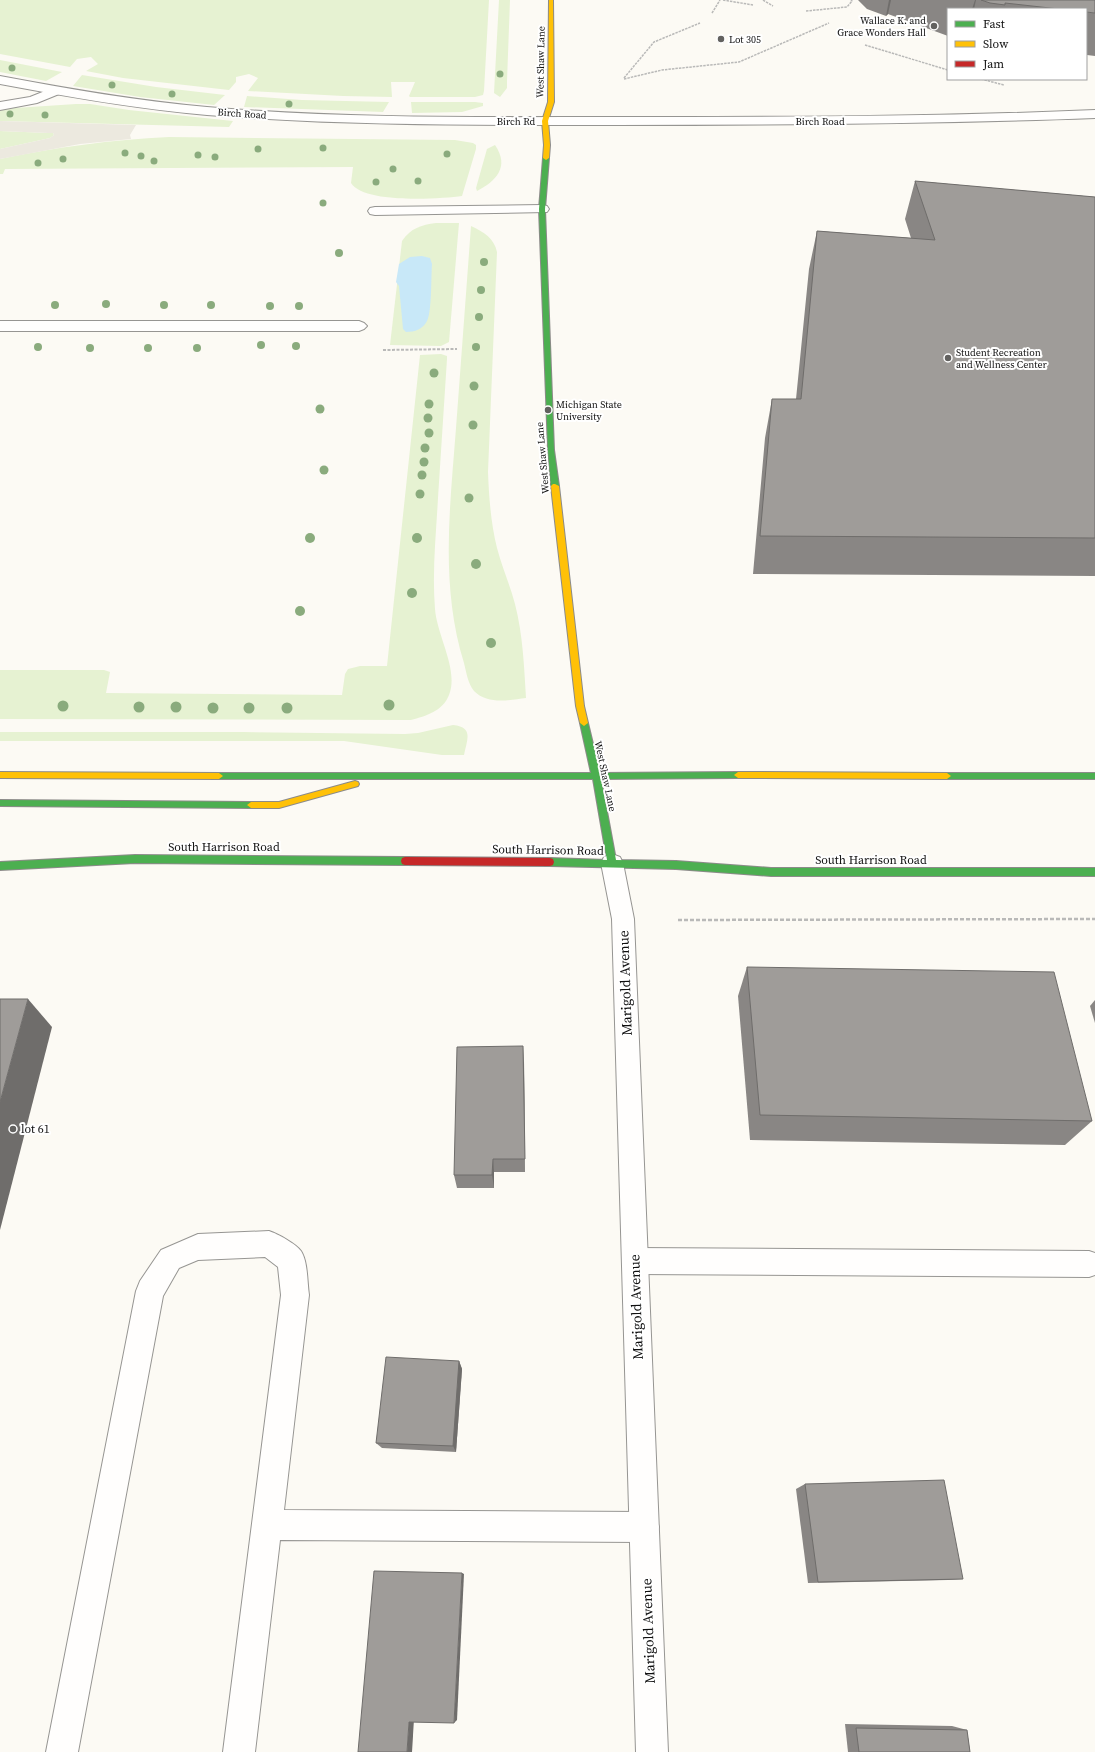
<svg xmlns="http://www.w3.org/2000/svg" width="1095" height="1752" font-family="'Source Serif 4',serif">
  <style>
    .green { fill: #e6f2d2 }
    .plaza { fill: #ece9df }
    .water { fill: #c8e8f8 }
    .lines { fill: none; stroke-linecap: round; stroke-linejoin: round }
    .lane-casing { stroke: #969592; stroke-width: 2 }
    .street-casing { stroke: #969592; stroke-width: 2 }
    .fast-casing { stroke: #8c8b89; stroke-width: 2 }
    .slow-casing { stroke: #8c8b89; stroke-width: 2 }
    .jam-casing { stroke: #8c8b89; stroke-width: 2 }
    .path-far2 { stroke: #b9b9b8; stroke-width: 1.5; stroke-dasharray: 2.5 1; stroke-linecap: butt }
    .path-far1 { stroke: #b9b9b8; stroke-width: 2; stroke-dasharray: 3 1.5; stroke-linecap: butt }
    .path { stroke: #b9b9b8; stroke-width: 2.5; stroke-dasharray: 4 2; stroke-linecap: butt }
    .lane { fill: #fffefd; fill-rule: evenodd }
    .street { fill: #fffefd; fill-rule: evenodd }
    .fast { fill: #4caf50; fill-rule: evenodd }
    .slow { fill: #ffc107; fill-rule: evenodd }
    .jam { fill: #c62828; fill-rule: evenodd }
    .tree { fill: #8aab7d }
    .wall { fill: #898684 }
    .shaded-wall { fill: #6f6d6b }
    .building { fill: #9f9c99; stroke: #6f6d6b }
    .poi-dot { fill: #62615f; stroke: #fff; stroke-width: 1.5 }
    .labels { text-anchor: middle; stroke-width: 4; stroke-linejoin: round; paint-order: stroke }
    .far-poi-label { font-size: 10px; fill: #0f0f0f; stroke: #fff; text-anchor: start }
    .far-street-label { font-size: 10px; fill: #0f0f0f; stroke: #fff }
    .street-label { font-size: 12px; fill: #0f0f0f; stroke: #fff }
    .poi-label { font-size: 12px; fill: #0f0f0f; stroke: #fff; text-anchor: start }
    .near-street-label { font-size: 14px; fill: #0f0f0f; stroke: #fff }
  </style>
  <rect width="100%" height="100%" fill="#fcfaf4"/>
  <g class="green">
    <path d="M 0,0 L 489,0 L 484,91 L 483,95 L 475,97 L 410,97 L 409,96 L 415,82 L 391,82 L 392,97 L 343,96 L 248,91 L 258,78 L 249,74 L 236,77 L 236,82 L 229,90 L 123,78 L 86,71 L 98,64 L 91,57 L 77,59 L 70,67 L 0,54 Z"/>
    <path d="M 499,0 L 510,0 L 507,81 L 507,88 L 500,97 L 494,93 Z"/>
    <path d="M 0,60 L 62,72 L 46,81 L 0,72 Z"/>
    <path d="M 82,75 L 156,87 L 225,95 L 214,105 L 140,97 L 73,86 Z"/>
    <path d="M 247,96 L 302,100 L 389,102 L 383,112 L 244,107 Z"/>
    <path d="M 411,102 L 475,102 L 483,103 L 483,106 L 462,112 L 412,113 Z"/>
    <path d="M 76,104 L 90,104 L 129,110 L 233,121 L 229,127 L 0,121 L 0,109 Z"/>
    <path d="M 0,131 L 48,133 L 53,133 L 54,135 L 50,138 L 0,149 Z"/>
    <path d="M 169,137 L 455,140 L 473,143 L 476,145 L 476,149 L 462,196 C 440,199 364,204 351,183 L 353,167 L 5,169 L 3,174 L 0,174 L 0,159 C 56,147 111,140 169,137 Z"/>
    <path d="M 495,145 C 510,167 496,181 477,191 L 476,188 L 487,149 Z"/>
    <path d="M 436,223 L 459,223 L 449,342 L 441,346 L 390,345 L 402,241 C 411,228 421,225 436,223 Z"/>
    <path d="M 471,226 C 484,232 494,238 497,252 L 488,472 C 489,498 491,524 497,548 C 502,567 510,585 515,604 C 523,635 524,667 526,698 C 509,700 488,705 474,691 C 468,684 466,671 464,663 C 440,586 450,507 456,428 C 461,361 466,294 471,226 Z"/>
    <path d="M 441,354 L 447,356 L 447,359 C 444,405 441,451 438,498 C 436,535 432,572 435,609 C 437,636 459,670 449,695 C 443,711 426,716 411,720 L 0,719 L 0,670 L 104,670 L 110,672 L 106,693 L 342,695 L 345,674 L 348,669 L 360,666 L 387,666 L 420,355 Z"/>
    <path d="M 453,725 C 474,727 467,740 464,755 L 442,755 L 344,741 L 0,741 L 0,732 L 243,732 L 405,734 L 418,733 Z"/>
  </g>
  <path class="plaza" d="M 0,121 L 136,125 L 130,135 L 131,139 L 80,144 L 0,159 L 0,149 L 50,138 L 54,135 L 53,133 L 48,133 L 0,131 Z"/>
  <path class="water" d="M 422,256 L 430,258 L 432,264 C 431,276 432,312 427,321 C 423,329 415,332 406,332 L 403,329 L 399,286 L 396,282 L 399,264 L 410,257 Z"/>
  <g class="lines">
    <defs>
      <g id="lane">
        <path d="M 55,87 L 59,88 L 61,91 L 59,94 L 37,103 L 0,110 L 0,102 L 30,97 Z"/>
        <path d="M 542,205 L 547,206 L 549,209 L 547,212 L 375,215 L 370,214 L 368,211 L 370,208 L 375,207 Z"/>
        <path d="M 0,321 L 359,321 L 364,323 L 367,326 L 364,329 L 359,331 L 0,331 Z"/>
        <path d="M 269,1231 C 278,1234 296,1244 301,1251 C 308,1262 307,1282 309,1295 L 284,1510 L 644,1512 L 655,1516 L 659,1527 L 655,1538 L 644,1542 L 280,1540 L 255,1752 L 223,1752 L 281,1295 L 278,1267 L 265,1257 L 198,1260 L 179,1268 L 163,1296 L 78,1752 L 46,1752 L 136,1291 L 140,1281 L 161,1250 L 198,1234 Z"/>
        <path d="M 635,1248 L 1089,1251 L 1095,1253 L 1095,1275 L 1089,1277 L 635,1274 L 626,1270 L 622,1261 L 626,1252 Z"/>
      </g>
      <g id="street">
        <path d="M 0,76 C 69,89 138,101 207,107 C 343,119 479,117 615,117 C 775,117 935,117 1095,110 L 1095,118 C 935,124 775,125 615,125 C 479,125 343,126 207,115 C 138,109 69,97 0,84 Z"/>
        <path d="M 612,854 L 620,857 L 623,863 L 634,919 L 668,1752 L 636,1752 L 612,919 L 601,863 L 604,857 Z"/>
      </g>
      <g id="fast">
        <path d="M 546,156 L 549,158 L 545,209 L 554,450 L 559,486 L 555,488 L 551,486 L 548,450 L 539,209 L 543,158 Z"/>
        <path d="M 584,720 L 588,723 L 600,773 L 738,772 L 742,775 L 738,778 L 601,779 L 616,860 L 676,861 L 771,868 L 1095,868 L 1095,876 L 771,876 L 676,869 L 550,866 L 547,865 L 546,862 L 547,859 L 550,858 L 607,860 L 593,779 L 219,779 L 215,776 L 219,773 L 591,773 L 580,723 Z"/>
        <path d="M 947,773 L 1095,773 L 1095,779 L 947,779 L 943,776 Z"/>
        <path d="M 0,800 L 251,802 L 255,805 L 251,808 L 0,806 Z"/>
        <path d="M 135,855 L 405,857 L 408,858 L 409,861 L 408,864 L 405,865 L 135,863 L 0,870 L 0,862 Z"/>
      </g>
      <g id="slow">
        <path d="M 549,0 L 553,0 L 554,102 L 548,121 L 550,145 L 549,158 L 546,160 L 543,158 L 544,145 L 542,121 L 548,102 Z"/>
        <path d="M 553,484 L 555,484 L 559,486 L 584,706 L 588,723 L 584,726 L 580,723 L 576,706 L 551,486 Z"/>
        <path d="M 0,772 L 219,773 L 223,776 L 219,779 L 0,778 Z"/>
        <path d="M 738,772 L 947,773 L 951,776 L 947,779 L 738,778 L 734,775 Z"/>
        <path d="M 355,781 L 358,782 L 359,784 L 358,786 L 279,808 L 251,808 L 247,805 L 251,802 L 279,802 Z"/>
      </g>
      <path id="jam" d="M 405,857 L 550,858 L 553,859 L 554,862 L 553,865 L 550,866 L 405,865 L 402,864 L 401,861 L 402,858 Z"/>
    </defs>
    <use href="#lane" class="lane-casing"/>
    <use href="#street" class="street-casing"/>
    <use href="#fast" class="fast-casing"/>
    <use href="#slow" class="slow-casing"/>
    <use href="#jam" class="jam-casing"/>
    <g class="path-far2">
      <path d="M 723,0 L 753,5"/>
      <path d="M 763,0 L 773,6"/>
      <path d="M 806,11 L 847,7 L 852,1 L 851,0"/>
      <path d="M 712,13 L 720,0"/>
      <path d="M 865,45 L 948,70"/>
      <path d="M 624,78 L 654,42 L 700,23"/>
      <path d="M 624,79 L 662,70 L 739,62 L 829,23"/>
      <path d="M 981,79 L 1004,85"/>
    </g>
    <path class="path-far1" d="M 383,350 L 457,349"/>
    <path class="path" d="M 678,920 L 1095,919"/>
    <use href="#lane" class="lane"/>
    <use href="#street" class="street"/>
    <use href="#fast" class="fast"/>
    <use href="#slow" class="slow"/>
    <use href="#jam" class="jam"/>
  </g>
  <g class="tree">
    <circle cx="12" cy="68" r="3.5"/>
    <circle cx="500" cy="74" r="3.5"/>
    <circle cx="112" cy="85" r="3.5"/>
    <circle cx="172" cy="94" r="3.5"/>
    <circle cx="289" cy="104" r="3.5"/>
    <circle cx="10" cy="114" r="3.5"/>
    <circle cx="45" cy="115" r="3.5"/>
    <circle cx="323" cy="148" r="3.5"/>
    <circle cx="258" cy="149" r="3.5"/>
    <circle cx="125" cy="153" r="3.5"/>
    <circle cx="447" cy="154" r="3.5"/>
    <circle cx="198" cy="155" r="3.5"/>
    <circle cx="141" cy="156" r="3.5"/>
    <circle cx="215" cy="157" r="3.5"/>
    <circle cx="63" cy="159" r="3.5"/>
    <circle cx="154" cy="161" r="3.5"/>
    <circle cx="38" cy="163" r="3.5"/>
    <circle cx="393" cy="169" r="3.5"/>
    <circle cx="418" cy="181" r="3.5"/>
    <circle cx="376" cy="182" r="3.5"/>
    <circle cx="323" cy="203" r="3.5"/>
    <circle cx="339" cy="253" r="4"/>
    <circle cx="484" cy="262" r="4"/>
    <circle cx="481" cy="290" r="4"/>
    <circle cx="106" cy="304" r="4"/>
    <circle cx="55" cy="305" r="4"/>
    <circle cx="164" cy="305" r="4"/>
    <circle cx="211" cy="305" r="4"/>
    <circle cx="270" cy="306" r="4"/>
    <circle cx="299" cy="306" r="4"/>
    <circle cx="479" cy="317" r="4"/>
    <circle cx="261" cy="345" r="4"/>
    <circle cx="296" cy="346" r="4"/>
    <circle cx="38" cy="347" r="4"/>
    <circle cx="476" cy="347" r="4"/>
    <circle cx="90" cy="348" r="4"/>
    <circle cx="148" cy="348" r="4"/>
    <circle cx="197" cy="348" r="4"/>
    <circle cx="434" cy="373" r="4.5"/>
    <circle cx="474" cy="386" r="4.5"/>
    <circle cx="429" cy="404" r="4.5"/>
    <circle cx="320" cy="409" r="4.5"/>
    <circle cx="428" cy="418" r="4.5"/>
    <circle cx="473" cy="425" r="4.5"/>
    <circle cx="429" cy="433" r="4.5"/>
    <circle cx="425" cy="448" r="4.5"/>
    <circle cx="424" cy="462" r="4.5"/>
    <circle cx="324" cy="470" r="4.5"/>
    <circle cx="422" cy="475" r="4.5"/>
    <circle cx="420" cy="494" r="4.5"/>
    <circle cx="469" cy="498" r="4.5"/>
    <circle cx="310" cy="538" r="5"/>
    <circle cx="417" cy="538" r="5"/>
    <circle cx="476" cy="564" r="5"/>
    <circle cx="412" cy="593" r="5"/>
    <circle cx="300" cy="611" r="5"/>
    <circle cx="491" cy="643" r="5"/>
    <circle cx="389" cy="705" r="5.5"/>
    <circle cx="63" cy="706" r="5.5"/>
    <circle cx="139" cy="707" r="5.5"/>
    <circle cx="176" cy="707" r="5.5"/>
    <circle cx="213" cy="708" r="5.5"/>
    <circle cx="249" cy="708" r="5.5"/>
    <circle cx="287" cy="708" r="5.5"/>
  </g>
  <g class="wall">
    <path d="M 858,0 L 1095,0 L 1086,9 L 948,9 L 948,36 L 888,14 L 886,16 L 867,9 Z"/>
    <path d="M 1086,12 L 1095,13 L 1095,56 L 1087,55 L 1086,58 Z"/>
    <path d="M 915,181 L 1095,197 L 1095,576 L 753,574 L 765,438 L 772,399 L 796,399 L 809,269 L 817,231 L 911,238 L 905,219 Z"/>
    <path d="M 747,967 L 1092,1121 L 1065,1145 L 750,1140 L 738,996 Z"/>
    <path d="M 1095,1000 L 1095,1023 L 1090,1006 Z"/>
    <path d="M 524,1061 L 525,1172 L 494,1172 L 494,1188 L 457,1188 L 454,1175 Z"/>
    <path d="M 459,1361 L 462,1369 L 456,1452 L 382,1448 L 376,1443 Z"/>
    <path d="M 805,1484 L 963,1579 L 948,1580 L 808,1583 L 796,1489 Z"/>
    <path d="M 845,1724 L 952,1726 L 967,1730 L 970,1752 L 848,1752 Z"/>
  </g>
  <g class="shaded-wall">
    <path d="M 889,0 L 891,0 L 888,14 L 886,16 Z"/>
    <path d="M 975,0 L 976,0 L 974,9 L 972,9 Z"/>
    <path d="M 28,999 L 52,1027 L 0,1230 L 0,1102 Z"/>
    <path d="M 523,1046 L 524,1061 L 525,1172 L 525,1159 Z"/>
    <path d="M 493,1159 L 494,1172 L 494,1188 L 492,1175 Z"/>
    <path d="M 459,1361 L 462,1369 L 456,1452 L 453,1446 Z"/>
    <path d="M 462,1573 L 464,1574 L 457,1720 L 454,1723 Z"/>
    <path d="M 414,1719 L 412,1752 L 407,1752 L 409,1722 Z"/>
  </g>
  <g class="building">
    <path d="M 981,0 L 1095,0 L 1095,13 L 1086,12 L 1086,9 L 1059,9 L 1005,3 L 1005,5 L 990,3 Z"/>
    <path d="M 915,181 L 1095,197 L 1095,538 L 760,536 L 772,399 L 801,399 L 817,231 L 935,240 Z"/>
    <path d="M 747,967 L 1054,972 L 1092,1121 L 760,1115 Z"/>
    <path d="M 0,999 L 28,999 L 0,1102 Z"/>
    <path d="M 523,1046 L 525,1159 L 493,1159 L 492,1175 L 454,1175 L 457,1047 Z"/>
    <path d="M 386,1357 L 459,1361 L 453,1446 L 376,1443 Z"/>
    <path d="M 944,1480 L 963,1579 L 818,1582 L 805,1484 Z"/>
    <path d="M 374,1571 L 462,1573 L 454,1723 L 409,1722 L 407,1752 L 358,1752 Z"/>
    <path d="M 856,1728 L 967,1730 L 970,1752 L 859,1752 Z"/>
  </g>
  <g class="poi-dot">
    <circle cx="934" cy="26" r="4"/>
    <circle cx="721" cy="39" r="4"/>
    <circle cx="948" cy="358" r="4"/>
    <circle cx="548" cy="410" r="4"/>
    <circle cx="13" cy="1129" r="4"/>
  </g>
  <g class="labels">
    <g class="far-poi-label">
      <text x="926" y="24" text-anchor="end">Wallace K. and<tspan x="926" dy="12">Grace Wonders Hall</tspan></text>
      <text x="729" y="43">Lot 305</text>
      <text x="956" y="356">Student Recreation<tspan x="956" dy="12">and Wellness Center</tspan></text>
      <text x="556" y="408">Michigan State<tspan x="556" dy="12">University</tspan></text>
    </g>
    <g class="far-street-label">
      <text transform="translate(540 62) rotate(-89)" y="4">West Shaw Lane</text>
      <text transform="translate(242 113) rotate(4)" y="4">Birch Road</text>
      <text x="516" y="125">Birch Rd</text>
      <text x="820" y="125">Birch Road</text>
      <text transform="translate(542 458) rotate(-95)" y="4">West Shaw Lane</text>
      <text transform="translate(606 776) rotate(78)" y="4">West Shaw Lane</text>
    </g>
    <g class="street-label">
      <text x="224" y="851">South Harrison Road</text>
      <text transform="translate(548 850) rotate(1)" y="4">South Harrison Road</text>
      <text x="871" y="864">South Harrison Road</text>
    </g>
    <g class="poi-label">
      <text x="21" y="1133">lot 61</text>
    </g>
    <g class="near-street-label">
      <text transform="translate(625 983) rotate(-92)" y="5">Marigold Avenue</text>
      <text transform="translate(636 1307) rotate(-92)" y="5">Marigold Avenue</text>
      <text transform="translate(648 1631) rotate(-92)" y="5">Marigold Avenue</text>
    </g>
  </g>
  <rect x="947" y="8" width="140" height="72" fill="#ffffff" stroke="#9f9f9f"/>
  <rect x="955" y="21" width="20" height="6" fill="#4caf50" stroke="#9f9f9f"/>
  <text x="983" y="28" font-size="12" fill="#0f0f0f">Fast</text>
  <rect x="955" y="41" width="20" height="6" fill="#ffc107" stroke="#9f9f9f"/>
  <text x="983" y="48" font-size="12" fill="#0f0f0f">Slow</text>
  <rect x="955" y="61" width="20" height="6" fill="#c62828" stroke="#9f9f9f"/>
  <text x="983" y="68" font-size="12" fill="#0f0f0f">Jam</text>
</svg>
